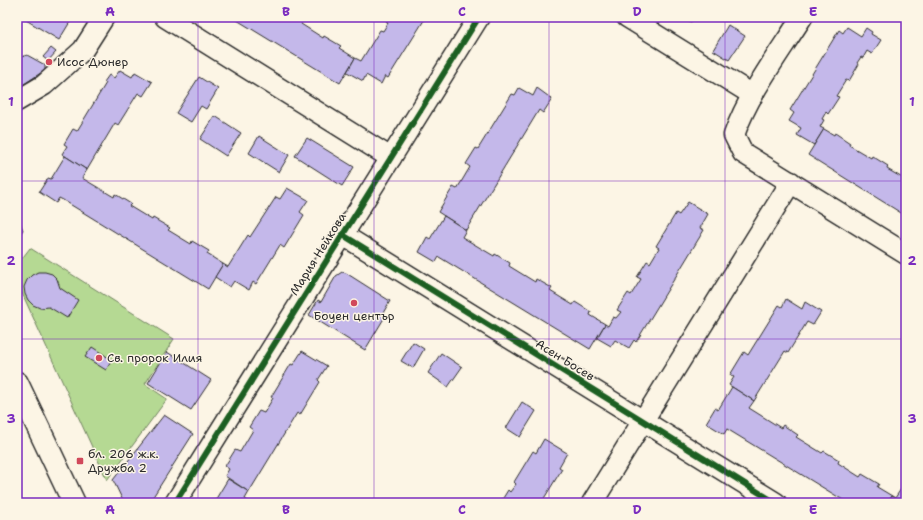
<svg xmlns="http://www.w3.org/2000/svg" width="923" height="520" font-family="'Shantell Sans',sans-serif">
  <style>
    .green { fill: #b5d993; stroke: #70825f }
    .building { fill: #c4b8ea; stroke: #2b2b2b }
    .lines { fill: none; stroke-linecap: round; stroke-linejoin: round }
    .street-casing { stroke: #2b2b2b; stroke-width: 23 }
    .secondary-casing { stroke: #2b2b2b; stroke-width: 25 }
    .street { stroke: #fcf5e5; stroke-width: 20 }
    .secondary { stroke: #fcf5e5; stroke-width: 22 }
    .cycleway-casing { stroke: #fcf5e5; stroke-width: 8 }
    .cycleway { stroke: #1b5e20; stroke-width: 6 }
    .grid { fill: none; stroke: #7b2cbf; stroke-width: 1; stroke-opacity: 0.55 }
    .poi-dot { fill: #d1495b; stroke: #fcf5e5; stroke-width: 1.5 }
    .labels { text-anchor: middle; stroke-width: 3; stroke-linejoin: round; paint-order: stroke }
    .poi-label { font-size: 12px; fill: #2b2b2b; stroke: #fcf5e5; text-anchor: start }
    .street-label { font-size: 12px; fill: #2b2b2b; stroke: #fcf5e5 }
    .neatline { fill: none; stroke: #7b2cbf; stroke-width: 1.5 }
    .grid-label { font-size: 13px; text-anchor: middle; font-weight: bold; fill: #7b2cbf }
  </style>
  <rect width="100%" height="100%" fill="#fcf5e5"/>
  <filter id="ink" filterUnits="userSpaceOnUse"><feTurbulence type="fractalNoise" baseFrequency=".025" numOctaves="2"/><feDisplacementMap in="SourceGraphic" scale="8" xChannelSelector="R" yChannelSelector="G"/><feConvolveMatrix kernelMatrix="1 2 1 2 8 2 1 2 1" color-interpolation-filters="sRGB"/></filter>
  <g filter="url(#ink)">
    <path class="green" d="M 30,248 L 174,339 L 145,384 L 167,399 L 107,480 L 17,282 L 17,265 Z"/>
    <g class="building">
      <path d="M 27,17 L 73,17 L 59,40 L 26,20 Z"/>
      <path d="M 232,17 L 294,17 L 302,22 L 301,24 L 323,38 L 324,36 L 341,46 L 339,48 L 355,58 L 340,83 Z"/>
      <path d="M 388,17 L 426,17 L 388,78 L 385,76 L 381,84 L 366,75 L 363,81 L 347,72 L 355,58 L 361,61 L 380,30 L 383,31 L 388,23 L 386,21 Z"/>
      <path d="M 683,17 L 695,17 L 691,22 Z"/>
      <path d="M 728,25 L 745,36 L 729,60 L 713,50 Z"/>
      <path d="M 847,27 L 861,36 L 866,28 L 872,32 L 871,34 L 881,40 L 872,54 L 867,51 L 863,58 L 861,57 L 857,63 L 859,64 L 849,81 L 846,80 L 836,96 L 839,97 L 828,114 L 826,112 L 822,119 L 824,120 L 820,127 L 824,129 L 814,145 L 797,135 L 801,128 L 789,121 L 794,113 L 790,110 L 839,30 L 843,33 Z"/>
      <path d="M 51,48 L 56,52 L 48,61 L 43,57 Z"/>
      <path d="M 27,55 L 45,65 L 45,70 L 17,89 L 17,59 L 20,60 L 22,57 Z"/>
      <path d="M 120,70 L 132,77 L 135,72 L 152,82 L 143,96 L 138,93 L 118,125 L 115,123 L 87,170 L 62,154 L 67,146 L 64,144 L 73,129 L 77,131 L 106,83 L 104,82 L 109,75 L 114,78 Z"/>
      <path d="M 199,77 L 218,89 L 206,109 L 201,106 L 191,122 L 176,113 Z"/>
      <path d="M 519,88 L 533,96 L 537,88 L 552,99 L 543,113 L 539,110 L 466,230 L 438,212 L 453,187 L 457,189 L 470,167 L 466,164 L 476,148 L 478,149 L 512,94 L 515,95 Z"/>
      <path d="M 215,116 L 241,133 L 226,156 L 200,139 Z"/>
      <path d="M 824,129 L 834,135 L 835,133 L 850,143 L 849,145 L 871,158 L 872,156 L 888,166 L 887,169 L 906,180 L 906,216 L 808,155 Z"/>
      <path d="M 259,136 L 289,155 L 279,172 L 249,153 Z"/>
      <path d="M 307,138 L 354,167 L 342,186 L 295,156 Z"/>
      <path d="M 65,156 L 87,170 L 82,178 L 114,197 L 115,194 L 131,204 L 129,206 L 152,220 L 153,218 L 170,228 L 168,230 L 191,244 L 192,241 L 209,251 L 207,254 L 223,264 L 208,289 L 63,200 L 59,198 L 56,203 L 39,192 L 48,178 L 51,179 Z"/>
      <path d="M 287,188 L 308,200 L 300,212 L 304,215 L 284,248 L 280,245 L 256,284 L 253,282 L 249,290 L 234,281 L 230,287 L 215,277 L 223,264 L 228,267 L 248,235 L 250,237 L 276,197 L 280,199 Z"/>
      <path d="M 688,202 L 708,214 L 700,228 L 704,230 L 636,342 L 634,340 L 629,348 L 615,340 L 611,346 L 597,338 L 605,324 L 608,326 L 613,317 L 616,318 L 621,312 L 617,310 L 628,293 L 631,295 L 641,279 L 637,277 L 647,261 L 650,263 L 659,248 L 656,246 L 676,213 L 679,215 Z"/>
      <path d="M 17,215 L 23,230 L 17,238 Z"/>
      <path d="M 444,216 L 466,230 L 462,237 L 494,256 L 495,254 L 510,263 L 509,266 L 535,282 L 536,279 L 552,288 L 550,291 L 573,305 L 575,302 L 591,312 L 590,315 L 605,324 L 590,349 L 439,257 L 436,262 L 419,252 L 427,237 L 430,239 Z"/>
      <path d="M 38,272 L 45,272 L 52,274 L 57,279 L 60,288 L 78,300 L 67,318 L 49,307 L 40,308 L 33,305 L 28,300 L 25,294 L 24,287 L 27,280 L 32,275 Z"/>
      <path d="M 342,272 L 346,273 L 390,301 L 383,313 L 386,315 L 365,350 L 309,315 L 318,300 L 321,302 L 336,276 Z"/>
      <path d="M 786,299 L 802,309 L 805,302 L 821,312 L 813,325 L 807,322 L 788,353 L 785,351 L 754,401 L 729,385 L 734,377 L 730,375 L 744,352 L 748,355 L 779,305 L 782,307 Z"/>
      <path d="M 413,342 L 424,349 L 413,368 L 401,361 Z"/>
      <path d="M 92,347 L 112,360 L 106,370 L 85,357 Z"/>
      <path d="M 302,351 L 327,366 L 318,380 L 320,382 L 300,415 L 297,413 L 249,492 L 225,476 L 229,469 L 225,466 L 235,450 L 240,452 L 253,430 L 249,427 L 259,411 L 264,413 L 273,398 L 271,397 L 291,364 L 293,365 Z"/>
      <path d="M 167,352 L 211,380 L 191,410 L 148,383 Z"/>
      <path d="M 441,353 L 462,367 L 448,387 L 428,373 Z"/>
      <path d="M 732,387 L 754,401 L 749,408 L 781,428 L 783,425 L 798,435 L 796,437 L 822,453 L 824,451 L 839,460 L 838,463 L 860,477 L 862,474 L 879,484 L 877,487 L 892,496 L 888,503 L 848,503 L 727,429 L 724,434 L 706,423 L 715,408 L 718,410 Z"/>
      <path d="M 522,402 L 536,411 L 520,437 L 506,428 Z"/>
      <path d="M 164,415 L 193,434 L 149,503 L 124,503 L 113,480 Z"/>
      <path d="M 544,439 L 567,453 L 559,467 L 562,469 L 543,500 L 542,499 L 539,503 L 500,503 L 508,490 L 510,492 L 516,484 L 514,482 L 533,451 L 536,453 Z"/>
      <path d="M 228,479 L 249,492 L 245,499 L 251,503 L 209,503 L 211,500 L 214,502 Z"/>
      <path d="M 906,487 L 906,503 L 888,503 L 892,496 L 895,498 L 901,489 L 904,491 Z"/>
    </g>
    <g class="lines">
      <defs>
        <g id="street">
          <path d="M 165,17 L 391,158"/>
          <path d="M 627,17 L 753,95"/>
          <path d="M 802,17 C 778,55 749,93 734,135 L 743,153 L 906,254"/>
          <path d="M 17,101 L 44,85 L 83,50 L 104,17"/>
          <path d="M 343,235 L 776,503"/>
          <path d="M 175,503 L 479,17"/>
          <path d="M 592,503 L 791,182"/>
        </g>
        <path id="secondary" d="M 17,383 L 74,503"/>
      </defs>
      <use href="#street" class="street-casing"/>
      <use href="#secondary" class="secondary-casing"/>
      <use href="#street" class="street"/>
      <use href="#secondary" class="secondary"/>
      <defs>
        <g id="cycleway">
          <path d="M 343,235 L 776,503"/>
          <path d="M 175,503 L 479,17"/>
        </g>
      </defs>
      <use href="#cycleway" class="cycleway-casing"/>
      <use href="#cycleway" class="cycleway"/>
    </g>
  </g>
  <path class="grid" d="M 198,17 L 198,503M 374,17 L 374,503M 549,17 L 549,503M 725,17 L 725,503M 17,181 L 906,181M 17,339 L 906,339"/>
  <g class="poi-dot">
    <circle cx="49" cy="62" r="4"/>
    <circle cx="354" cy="303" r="4"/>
    <circle cx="99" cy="358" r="4"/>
    <rect x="76" y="457" width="8" height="8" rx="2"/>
  </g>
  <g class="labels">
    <g class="poi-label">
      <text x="57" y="66">Исос Дюнер</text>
      <text x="354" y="320" text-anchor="middle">Боуен център</text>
      <text x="107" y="362">Св. пророк Илия</text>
      <text x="88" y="458">бл. 206 ж.к.<tspan x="88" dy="14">Дружба 2</tspan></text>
    </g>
    <g class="street-label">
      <text transform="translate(318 254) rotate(-58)" y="4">Мария Нейкова</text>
      <text transform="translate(565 360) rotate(32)" y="4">Асен Босев</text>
    </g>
  </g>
  <rect width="923" height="520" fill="none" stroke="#fcf5e5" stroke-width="44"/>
  <rect x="22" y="22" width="879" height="476" class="neatline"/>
  <g class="grid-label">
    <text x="110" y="16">A</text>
    <text x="286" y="16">B</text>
    <text x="462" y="16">C</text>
    <text x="637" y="16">D</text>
    <text x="813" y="16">E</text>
    <text x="11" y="106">1</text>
    <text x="912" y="106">1</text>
    <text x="11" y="265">2</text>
    <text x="912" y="265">2</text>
    <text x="11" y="423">3</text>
    <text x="912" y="423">3</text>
    <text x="110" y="514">A</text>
    <text x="286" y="514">B</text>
    <text x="462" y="514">C</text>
    <text x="637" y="514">D</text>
    <text x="813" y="514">E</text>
  </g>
</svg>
